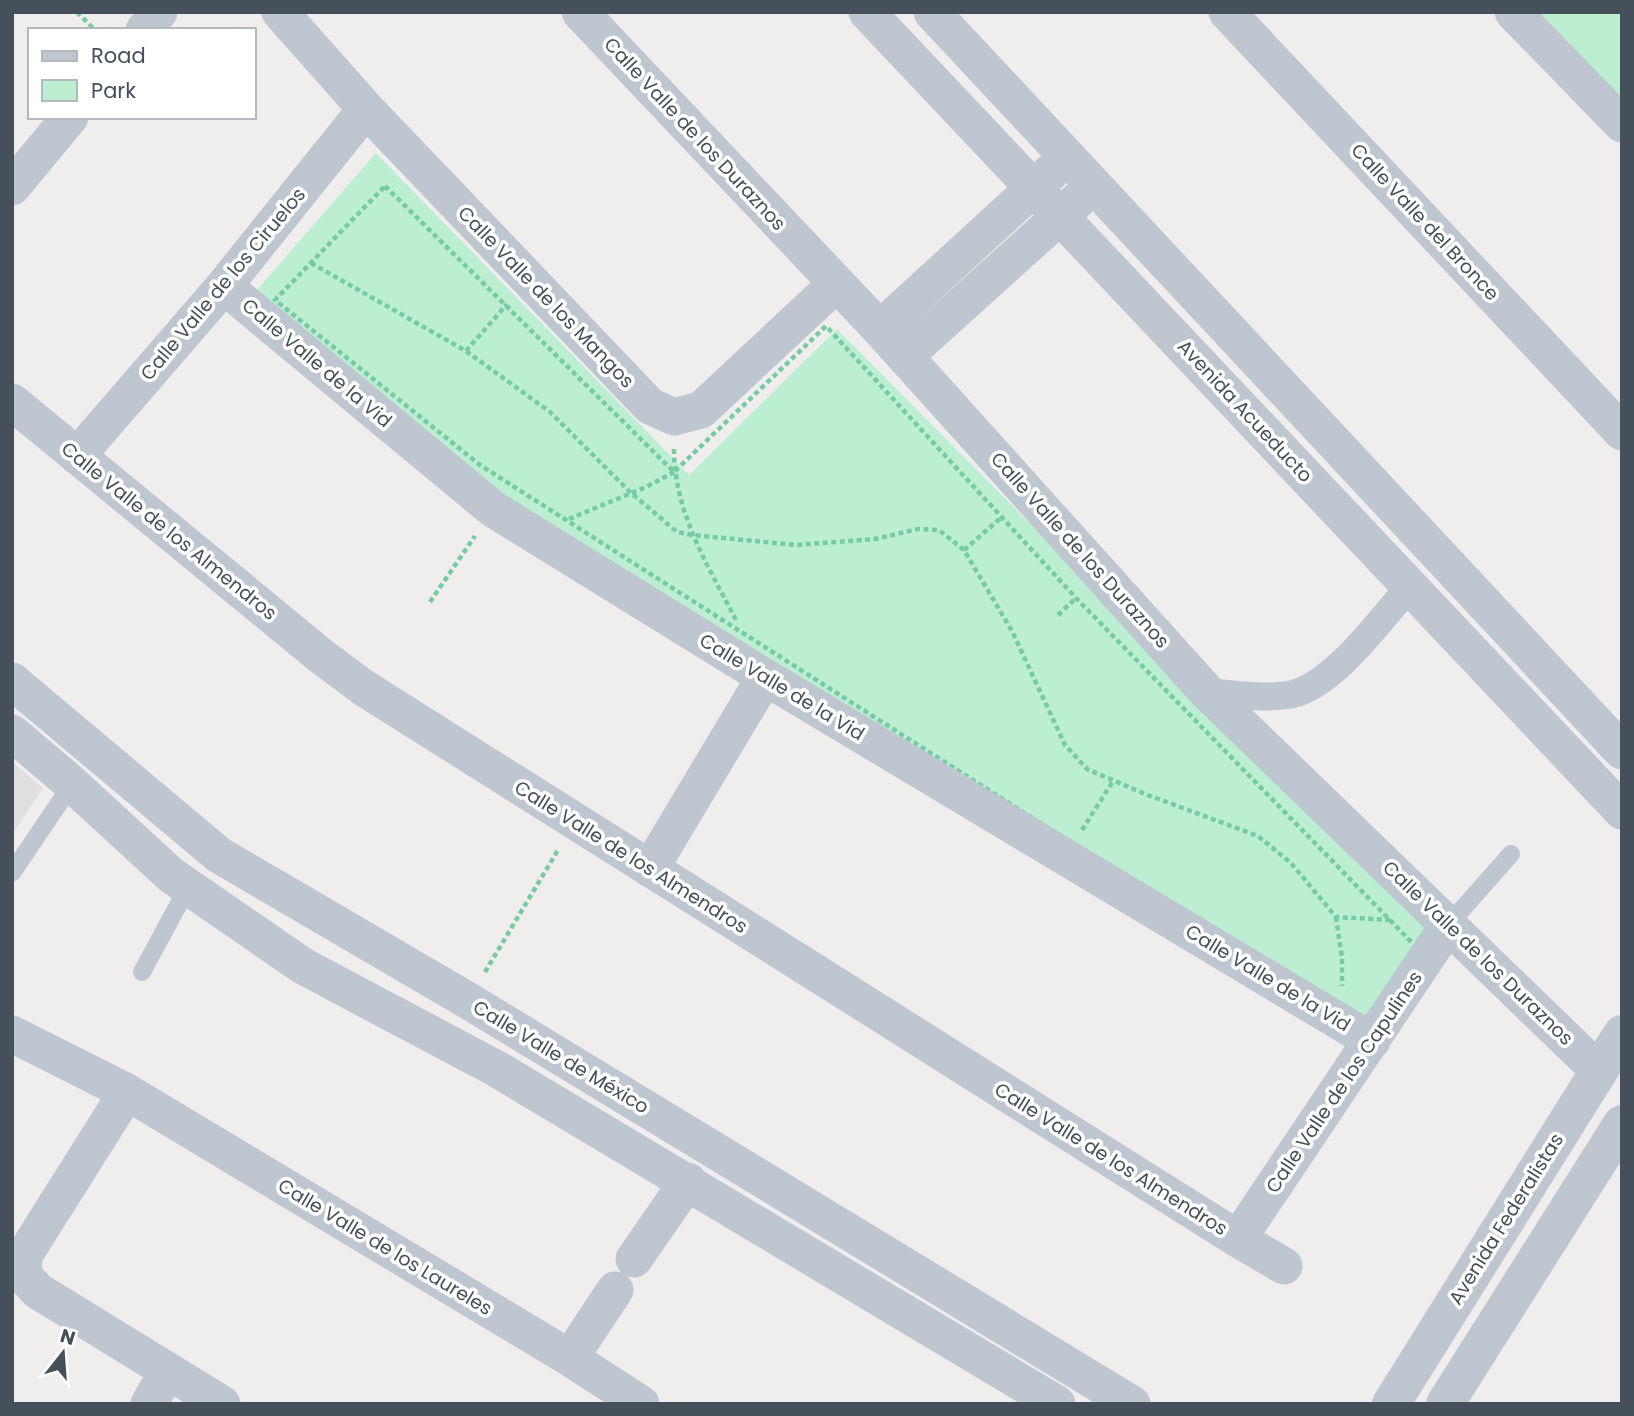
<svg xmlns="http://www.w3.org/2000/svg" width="1634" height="1416" font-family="Poppins,sans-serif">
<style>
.education{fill:#e1dedf}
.green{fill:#bceed1}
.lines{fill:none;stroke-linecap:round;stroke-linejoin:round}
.path{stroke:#75cba4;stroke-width:4.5;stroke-dasharray:5 3.5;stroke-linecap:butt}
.service{stroke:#bec7cf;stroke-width:18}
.pedestrian{stroke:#bec7cf;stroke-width:28}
.minor{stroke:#bec7cf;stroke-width:37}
.tertiary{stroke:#bec7cf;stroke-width:38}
.labels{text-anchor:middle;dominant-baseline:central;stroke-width:7;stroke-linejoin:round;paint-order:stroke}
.street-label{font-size:19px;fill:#46505a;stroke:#fff}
</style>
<rect width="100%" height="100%" fill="#f0eded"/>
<path class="education" d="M12,762l31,26 -31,47z"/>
<path class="green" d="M1533,12h89v90z
M376,153l313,322 148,-146 600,605 -77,88 -856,-522 -254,-202z"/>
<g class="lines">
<path class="path" d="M77,12l18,18
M385,186l289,286 152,-146 250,272 347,356 -52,67 -36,-17 -262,-160 -593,-379 -205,-165z
M311,263l155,88 84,61 80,80 47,40 15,3 104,10 79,-6 43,-10 21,1 25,20 48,81 53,114 22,24 58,25 113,42 33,27 45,54 54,3
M466,351l41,-47
M674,449c0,63 34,117 62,171
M569,519l77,-32 28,-15
M964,550l38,-33
M430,602l45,-66
M1058,615l18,-17
M1082,830l31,-49
M1336,917l6,41v28
M485,972l73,-122"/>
<path class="service" d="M12,873l60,-89
M1449,924l62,-70
M142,972l46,-85"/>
<path class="pedestrian" d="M1207,692c27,2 54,7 81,3 43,-6 94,-77 122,-109"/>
<path class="minor" d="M280,12l86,97 284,297 24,11 27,-7 135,-126
M580,12l300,317 327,363 391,378
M867,12l755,799
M932,12l690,739
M1227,12l395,420
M1513,12l109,112
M144,30l15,-18
M12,187l58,-70
M224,286l269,223 272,168 607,364
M880,329l171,-157
M905,356l173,-156
M12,402l309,254 43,32 874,551 46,27
M77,456l147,-170 142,-177
M12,681l207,174 248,145 665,404
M12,733l60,51 99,91 132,91 194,103 560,335
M650,869l115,-192
M12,1034l115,58 443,266 71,46
M127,1092l-102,162 -3,20 16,17 184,113
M1238,1239l211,-315
M634,1259l54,-78
M570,1358l45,-68
M149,1404l18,-33"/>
<path class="tertiary" d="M1391,1404l231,-370
M1445,1404l177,-280"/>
</g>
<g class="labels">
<g class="street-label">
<text transform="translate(695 134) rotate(47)">Calle Valle de los Duraznos</text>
<text transform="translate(1425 222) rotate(47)">Calle Valle del Bronce</text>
<text transform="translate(223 284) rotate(-50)">Calle Valle de los Ciruelos</text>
<text transform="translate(546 297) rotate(46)">Calle Valle de los Mangos</text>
<text transform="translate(317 363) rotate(40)">Calle Valle de la Vid</text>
<text transform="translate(1245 411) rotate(47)">Avenida Acueducto</text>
<text transform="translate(169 531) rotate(39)">Calle Valle de los Almendros</text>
<text transform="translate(1080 550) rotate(48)">Calle Valle de los Duraznos</text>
<text transform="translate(782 687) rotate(31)">Calle Valle de la Vid</text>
<text transform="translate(631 857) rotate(32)">Calle Valle de los Almendros</text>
<text transform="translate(1478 953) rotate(44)">Calle Valle de los Duraznos</text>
<text transform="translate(1268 978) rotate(31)">Calle Valle de la Vid</text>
<text transform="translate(561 1057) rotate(31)">Calle Valle de México</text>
<text transform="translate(1344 1082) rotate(-56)">Calle Valle de los Capulines</text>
<text transform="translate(1111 1159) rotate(32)">Calle Valle de los Almendros</text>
<text transform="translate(1506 1219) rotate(-58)">Avenida Federalistas</text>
<text transform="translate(385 1247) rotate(31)">Calle Valle de los Laureles</text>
</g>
</g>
<rect width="1634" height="1416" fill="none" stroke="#46505a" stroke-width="28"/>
<rect x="28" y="28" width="228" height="91" fill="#ffffff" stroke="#b5b9bd" stroke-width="2"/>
<rect x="42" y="51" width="35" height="10" fill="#bec7cf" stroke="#b5b9bd" stroke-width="2"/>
<text x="91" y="63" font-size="21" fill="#46505a">Road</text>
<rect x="42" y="80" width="35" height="21" fill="#bceed1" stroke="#b5b9bd" stroke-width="2"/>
<text x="91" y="98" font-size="21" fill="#46505a">Park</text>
<g transform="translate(63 1353) rotate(17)" stroke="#ffffff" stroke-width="5" paint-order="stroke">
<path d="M0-5L12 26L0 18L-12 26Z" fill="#46505a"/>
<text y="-10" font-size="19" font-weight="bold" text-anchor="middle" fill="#46505a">N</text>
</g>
</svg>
